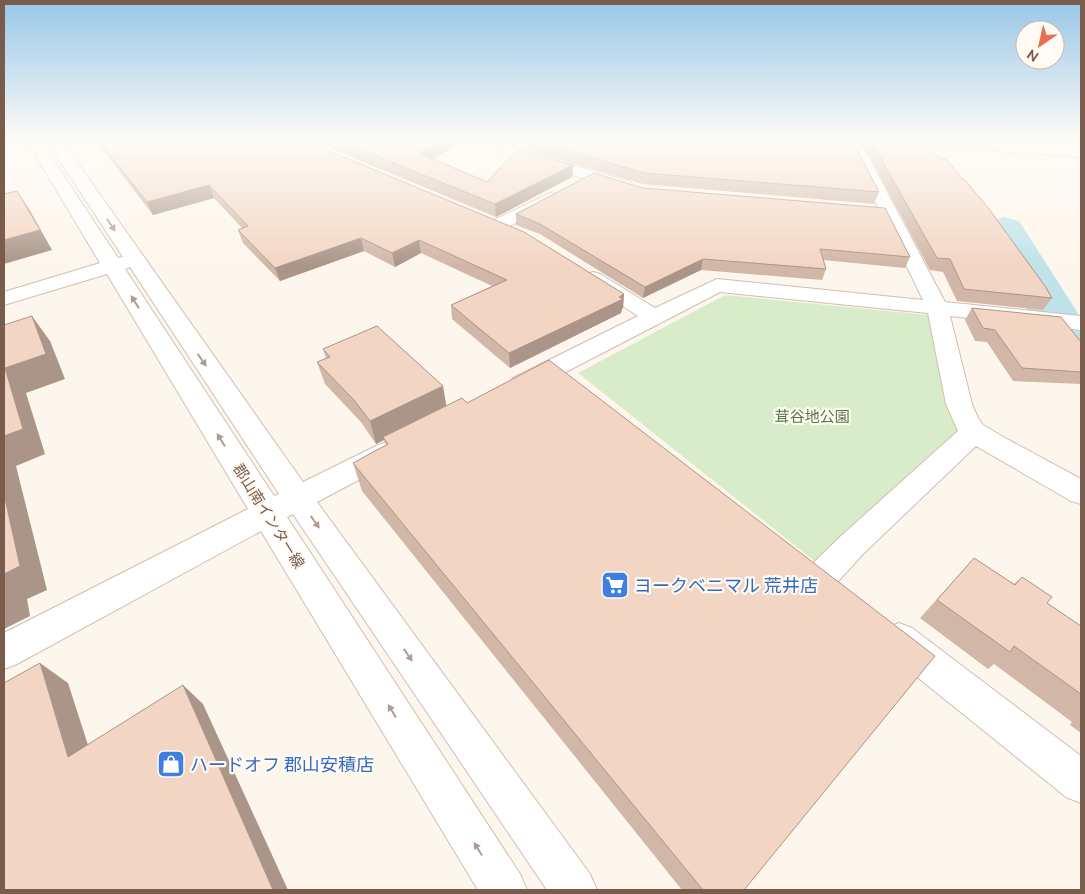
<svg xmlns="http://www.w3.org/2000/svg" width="1085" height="894" font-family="Ubuntu,'Noto Sans JP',sans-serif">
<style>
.green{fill:#d8ecc9}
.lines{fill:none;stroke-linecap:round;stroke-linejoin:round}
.river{fill:#bfe3e8;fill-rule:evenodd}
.minor-casing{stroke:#d1beb0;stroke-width:2}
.minor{fill:#fff;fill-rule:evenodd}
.wall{fill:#d1b7a8}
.shaded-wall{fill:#aa9588}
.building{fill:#f3d5c3;stroke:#aa9588}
.oneway{fill:#af9d94}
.labels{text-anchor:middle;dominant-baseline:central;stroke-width:4.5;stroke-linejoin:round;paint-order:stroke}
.park-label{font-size:15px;fill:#537a41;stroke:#fffaf3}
.street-label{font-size:15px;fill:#7a5c4d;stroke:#fffaf3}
.near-shop-label{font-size:18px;fill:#366cbe;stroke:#fffaf3;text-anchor:start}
</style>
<rect width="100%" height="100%" fill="#fdf6ec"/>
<path class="green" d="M725,295l204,20 39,115 -151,133 -239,-190z"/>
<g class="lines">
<path class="river" d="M1004,217l15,4 62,97v55l-19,-5 -27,-43 -52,-95 6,-9z"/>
<g class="minor-casing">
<path id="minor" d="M27,141h14l77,117 5,-1 -76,-116h15l241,341 75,-37 10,-3 10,3 4,7 -4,7 -81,43 273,372 7,16h-50l-254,-376 -6,3 233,357 7,16h-49l-217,-359 -244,133 -13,5v-36l244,-124 -141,-235 -103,31v-13l96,-29zM130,267l149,227 -5,2 -149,-227z
M501,141h14l-3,5 2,2 117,34 2,4 -2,4 -6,1 -122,-37 -5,-8z
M846,141h14l85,161 136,14v14l-131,-14 22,88 6,14 5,7 24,14 74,40v25l-10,-3 -95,-55 -113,108 -31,34 -12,4 -12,-4 -5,-10 5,-10 33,-32 117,-105 -12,-27 -18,-91 -208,-21 -189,98 -9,2 -9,-2 -3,-6 3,-6 125,-62 -52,-34 -3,-4 3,-4 7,-2 7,2 55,34 62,-29 206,21z
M908,141h72l101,7v9l-166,-12z
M550,193l6,1 3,4 -3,4 -52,27 -6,1 -6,-1 -3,-4 3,-4z
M899,623l13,5 169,128v47l-15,-6 -180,-145 -5,-12 5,-12z"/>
</g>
<use href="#minor" class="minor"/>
</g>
<path class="wall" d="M96,141h209l319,153 -1,14 -1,1 -1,4 -111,55 -58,-49 -1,-14 41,-19 -71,-33 -26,14 -31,-16 -84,30 -37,-38 -5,-13 4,-2 -28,-30 -61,17z
M317,141h146l-31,18 55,23 86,-17 -1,12 -76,40 -176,-73z
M528,141h325l26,51 -5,12 -231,-20 -115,-34z
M861,141h61l130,157 -9,12 -86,-9 -14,-29 -13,-2z
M643,188l267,69 -5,11 -82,-8 3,9 -4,11 -121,-10 -58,28 -103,-64 -24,-9v-11z
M972,308l109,34v42l-68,-3 -26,-39 -12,-1 -10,-21z
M323,349l123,57 298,484h-62l-320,-399 -9,-28 33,-18 -2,-5 -8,4 -15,-22 -36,-38 -8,-22 9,-4z
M974,558l40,26 8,-7 25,26 34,23v107l-11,-8 2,-3 -78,-58 -6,5 -68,-51z"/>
<path class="shaded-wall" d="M441,141h22l-42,25 -2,-13z
M573,165l-1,12 -76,40 -1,-13z
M209,185l5,13 -61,17 -6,-13z
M17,191l12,18 23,41 -48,14v-24z
M361,238l3,13 -84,30 -5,-13z
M419,240l2,13 -26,14 -3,-14z
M703,259l-2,11 -58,28 2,-11z
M624,294l-1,14 -1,1 -1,4 -111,55 -1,-15z
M32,316l18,25 15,38 -39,14 19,61 -29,12 31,124 -20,9 3,17 -26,13 1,-261z
M443,386l4,23 -64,28 1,3 -8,4 -6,-23z
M40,663l28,20 29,90 -29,-16z
M183,685l20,19 85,186h-15z"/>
<path class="building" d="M99,141h206l219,91 100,62 -5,3 4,2 -114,54 -58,-48 56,-25 -88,-40 -27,13 -31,-15 -86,30 -37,-38 10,-4 -39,-41 -62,17z
M339,141h102l-22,12 68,29 31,-33 55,16 -78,39z
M534,141h319l26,51 -234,-19z
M871,141h51l16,16 9,3 16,20h2l24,29 56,77 7,12 -88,-9 -14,-30 -13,-1z
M594,173l49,15 242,20 25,49 -90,-8 6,20 -123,-10 -58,28 -105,-63 -24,-10z
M17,191l23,39 -36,10v-46z
M972,308l89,9 20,25v30l-59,-4 -27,-38 -12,-2z
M32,316l14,38 -41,14 18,61 -19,7v-111z
M377,326l66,60 -73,35 -16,-21 -37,-38 13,-5 -7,-8z
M549,360l386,296 -191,234h-41l-350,-427 35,-19 -5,-7 79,-39 5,5z
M4,494l16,72 -16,8z
M974,558l41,27 7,-8 30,20 -5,6 34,23v68l-67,-48 -4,6 -73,-52z
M40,663l28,94 115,-72 90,205h-269v-207z"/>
<defs><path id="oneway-solid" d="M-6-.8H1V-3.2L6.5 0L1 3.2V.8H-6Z" transform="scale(1.25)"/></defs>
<g class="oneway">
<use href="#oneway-solid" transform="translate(111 225) rotate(56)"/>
<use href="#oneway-solid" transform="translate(135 302) rotate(-122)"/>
<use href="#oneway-solid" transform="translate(202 360) rotate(55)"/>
<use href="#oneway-solid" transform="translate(221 440) rotate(-122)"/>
<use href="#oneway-solid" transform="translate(315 522) rotate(55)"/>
<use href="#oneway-solid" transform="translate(408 655) rotate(55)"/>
<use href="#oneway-solid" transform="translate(392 711) rotate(-122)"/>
<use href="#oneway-solid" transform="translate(478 849) rotate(-122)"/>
</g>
<linearGradient id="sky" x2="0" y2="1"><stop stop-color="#97c7e8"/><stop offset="0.53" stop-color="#fefbf6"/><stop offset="1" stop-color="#fefbf6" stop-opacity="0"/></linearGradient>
<rect width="1085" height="266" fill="url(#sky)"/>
<defs>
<g id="supermarket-square" transform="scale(1.4375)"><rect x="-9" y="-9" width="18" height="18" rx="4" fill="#3f7fe0" stroke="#fffaf3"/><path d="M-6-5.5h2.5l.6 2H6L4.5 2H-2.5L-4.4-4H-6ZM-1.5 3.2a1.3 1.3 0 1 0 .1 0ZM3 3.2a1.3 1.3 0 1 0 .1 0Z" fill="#fff"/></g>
<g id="shop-square" transform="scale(1.4375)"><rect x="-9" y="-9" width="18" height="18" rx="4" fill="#3f7fe0" stroke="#fffaf3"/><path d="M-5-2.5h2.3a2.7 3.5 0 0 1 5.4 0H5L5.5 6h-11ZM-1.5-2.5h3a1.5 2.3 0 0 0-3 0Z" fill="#fff"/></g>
</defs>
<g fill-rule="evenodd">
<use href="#supermarket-square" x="615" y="585"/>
<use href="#shop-square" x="171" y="764"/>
</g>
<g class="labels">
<g class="park-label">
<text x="812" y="416">茸谷地公園</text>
</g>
<g class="street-label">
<text transform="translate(269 516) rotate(58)">郡山南インター線</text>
</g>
<g class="near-shop-label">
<text x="634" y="585">ヨークベニマル 荒井店</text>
<text x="190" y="764">ハードオフ 郡山安積店</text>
</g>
</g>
<rect width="1085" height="894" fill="none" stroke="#7a5c4d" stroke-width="10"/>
<g transform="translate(1040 45) rotate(214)"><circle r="24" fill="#fffaf3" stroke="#cabbb1"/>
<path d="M0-4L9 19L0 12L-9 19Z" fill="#e76f51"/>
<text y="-8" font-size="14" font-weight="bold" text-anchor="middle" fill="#7a5c4d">N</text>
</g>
</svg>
